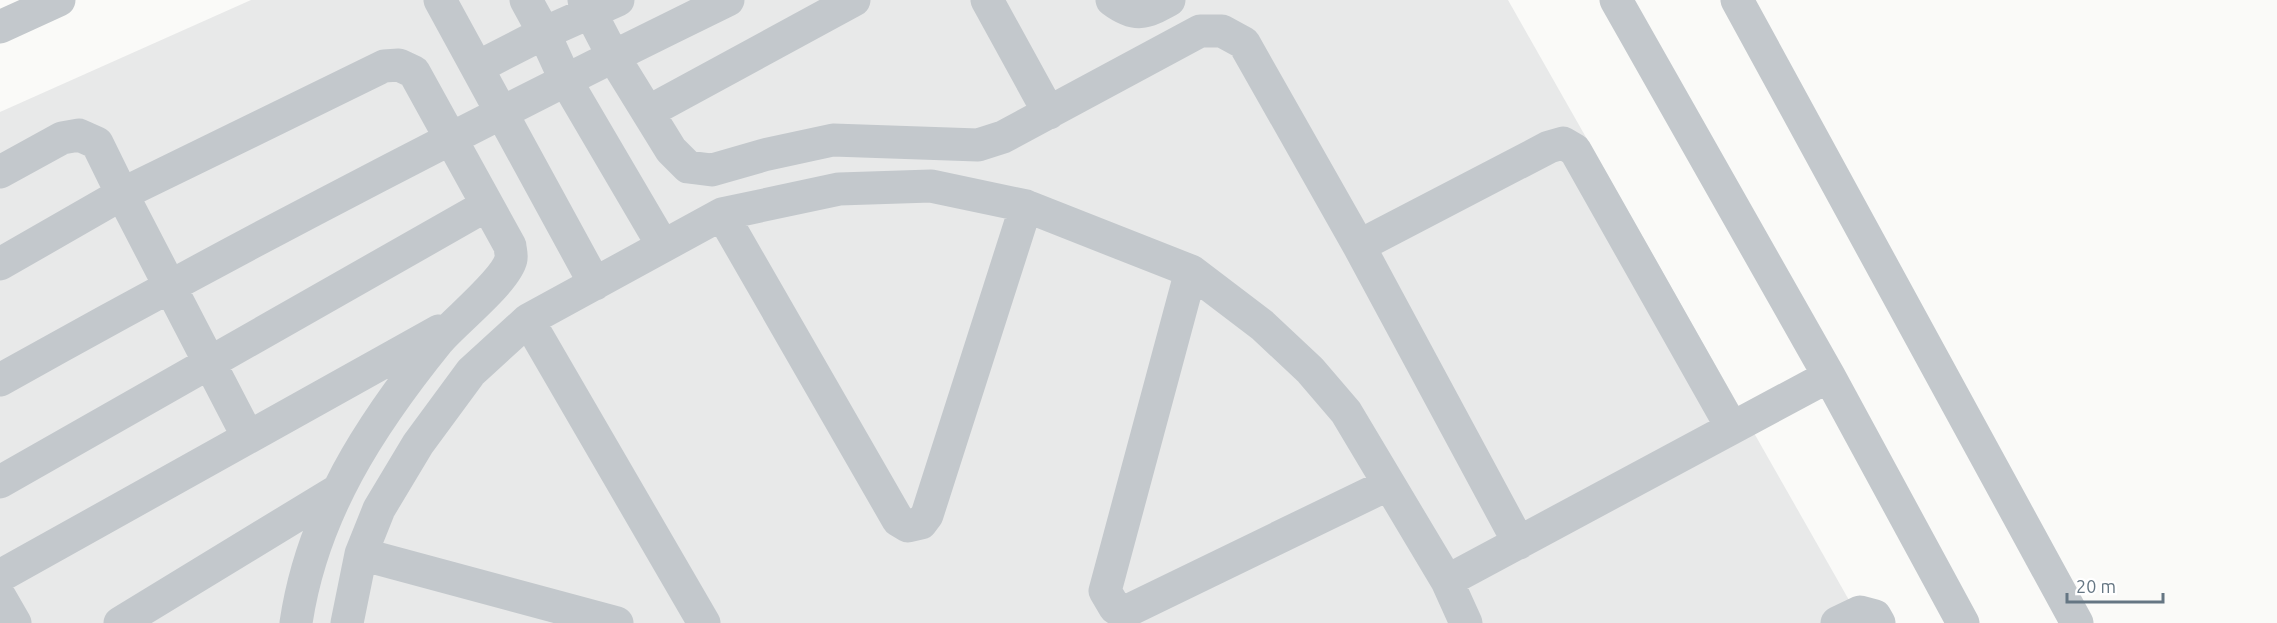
<svg xmlns="http://www.w3.org/2000/svg" width="2277" height="623" font-family="Ubuntu,sans-serif">
<style>
.built{fill:#e8e9e9}
.lines{fill:none;stroke-linecap:round;stroke-linejoin:round}
.minor{stroke:#c3c8cc;stroke-width:33}
</style>
<rect width="100%" height="100%" fill="#fafaf8"/>
<path class="built" d="M251,0h1257l354,623h-1862v-511z"/>
<g class="lines">
<path class="minor" d="M440,0l155,284
M526,0l18,33 74,-33
M584,0l29,56 58,94 17,17 24,3 52,-15 69,-15 145,5 25,-8 197,-106h22l22,12 115,203 160,297
M987,0l62,113
M1112,0c24,18 33,13 57,0
M1616,0l213,376 134,247
M1737,0l340,623
M0,27l59,-27
M478,67l66,-34 21,46 98,167
M648,112l206,-112
M0,172l62,-34 17,-3 18,8 25,51 262,-128 15,-1 15,7 96,174c0,3 2,10 1,13 -5,22 -56,62 -73,82 -68,84 -126,173 -142,282
M1026,206l-99,309 -6,8 -13,3 -10,-6 -176,-306 117,-25 92,-3 95,20 165,65 71,54 48,45 36,42 101,169
M1359,246l190,-99 14,-4 12,7 157,278
M0,264l122,-70 126,243
M1191,271l-86,320 10,17 12,3 262,-127
M0,380c239,-134 482,-260 728,-380
M0,482l487,-277
M361,554l256,69
M0,576l439,-245
M0,597l15,26
M120,623l215,-131
M347,623l14,-69 18,-45 39,-65 53,-72 57,-52
M704,623l-176,-303 194,-106
M1466,623l-19,-42 382,-205
M1837,623l23,-11 15,4 4,7"/>
</g>
<path d="M2067 593v9h96v-9" fill="none" stroke="#657683" stroke-width="3"/>
<text x="2076" y="593" font-size="18" fill="#657683" stroke="#ffffff" stroke-width="4.5" paint-order="stroke">20 m</text>
</svg>
